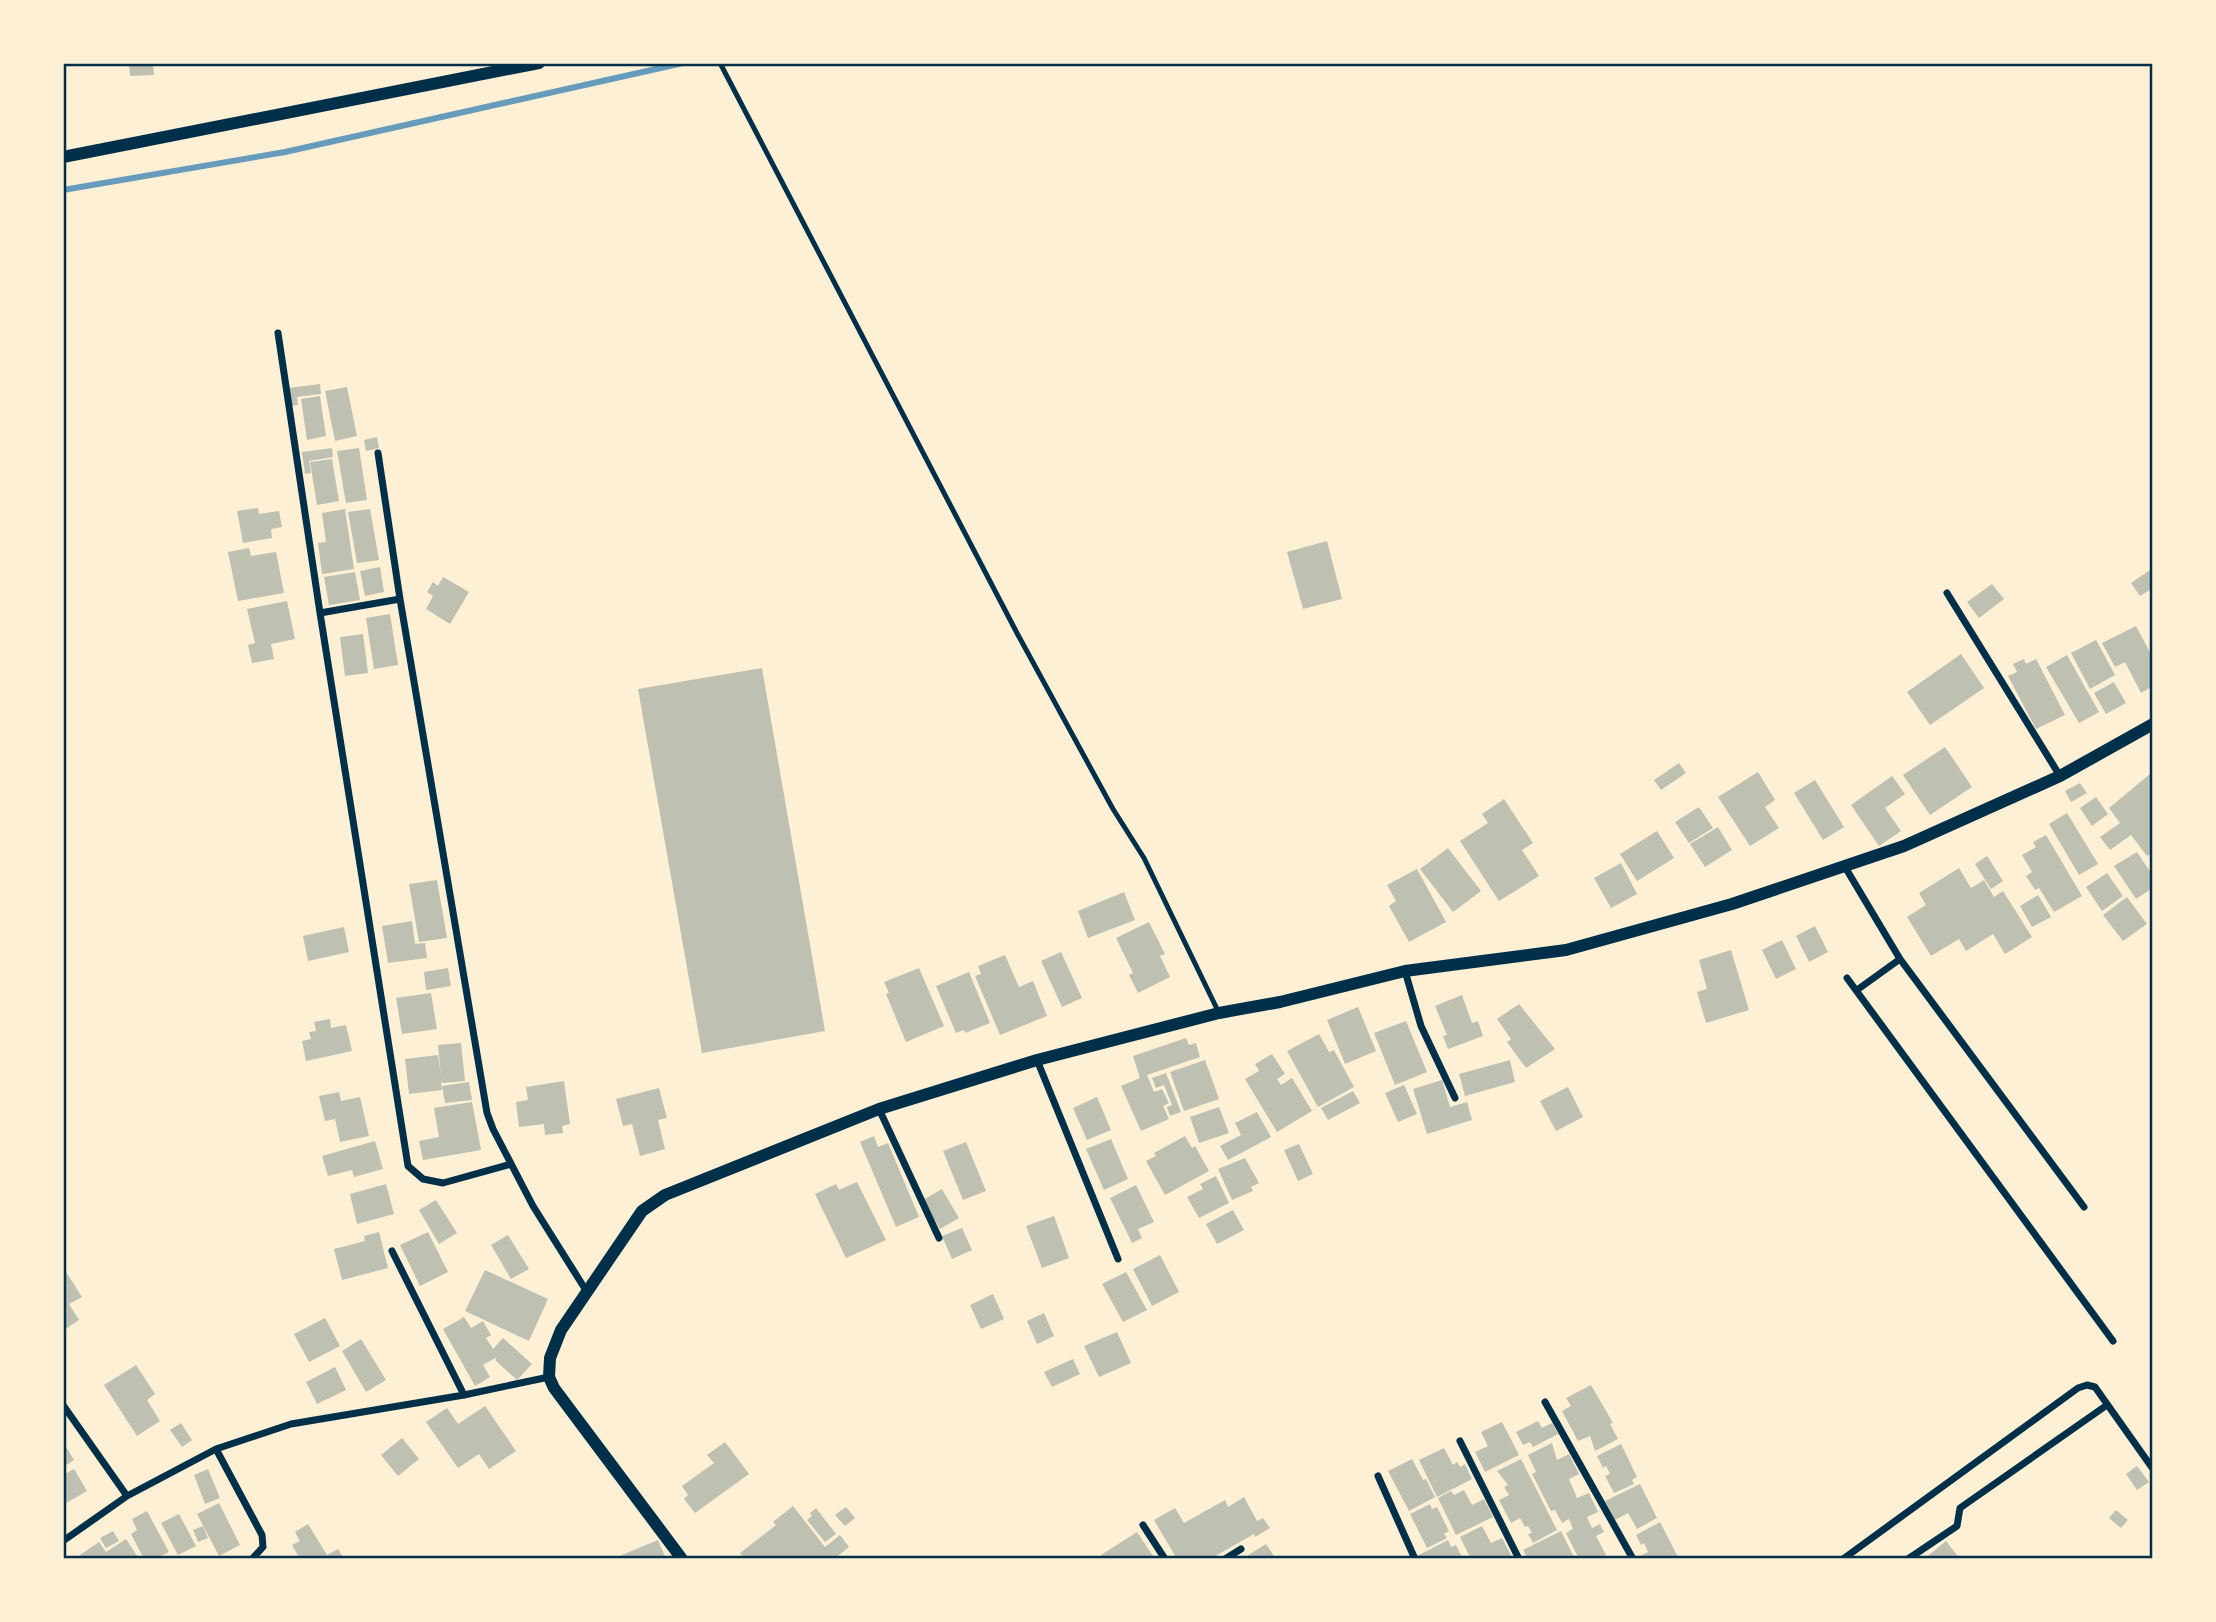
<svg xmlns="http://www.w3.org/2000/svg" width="2216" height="1622" font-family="Helvetica,sans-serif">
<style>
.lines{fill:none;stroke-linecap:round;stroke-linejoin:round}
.stream{stroke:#669bbc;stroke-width:6}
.building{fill:#bec0b2}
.service{stroke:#003049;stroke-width:5}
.minor{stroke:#003049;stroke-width:7}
.tertiary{stroke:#003049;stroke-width:12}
.neatline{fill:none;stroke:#003049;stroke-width:2.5}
</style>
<rect width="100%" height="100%" fill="#fdf0d5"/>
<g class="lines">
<path class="stream" d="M63,190l222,-38 398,-89"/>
</g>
<path class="building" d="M129,63h24l1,12 -24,1z
M320,384l1,10 -24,3 1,8 -6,1 -3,-18z
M347,387l10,49 -22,5 -10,-50z
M320,396l6,40 -19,4 -6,-41z
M377,437l2,11 -13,3 -2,-11z
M332,448l1,9 -24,4 2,12 -6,1 -3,-22z
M359,448l8,52 -21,3 -9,-52z
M332,459l7,42 -22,4 -7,-43z
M258,508l1,6 20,-3 3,16 -11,2 1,9 -29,5 -6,-32z
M345,509l9,60 -32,5 -4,-31 8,-1 -4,-29z
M370,509l9,51 -22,3 -9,-51z
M1327,541l15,58 -39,10 -16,-57z
M249,548l2,8 25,-4 8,41 -46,8 -10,-49z
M380,567l4,25 -19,4 -5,-25z
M2153,568v20l-13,8 -9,-13z
M355,572l5,28 -31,5 -5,-28z
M443,577l26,15 -19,32 -24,-15 7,-13 -6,-4 6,-10 5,4z
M1992,584l12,15 -25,19 -12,-16z
M287,601l8,38 -24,5 3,15 -22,4 -4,-18 7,-2 -8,-34z
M390,614l8,51 -24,4 -8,-51z
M2136,626l17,32v28l-12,7 -16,-31 -10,5 -13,-24z
M363,634l5,39 -23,3 -5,-39z
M2096,640l19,35 -25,14 -19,-36z
M1961,654l23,34 -54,37 -23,-33z
M2067,655l32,57 -20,11 -33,-56z
M2024,659l2,5 10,-5 29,56 -29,14 -28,-53 9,-4 -4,-8z
M762,668l63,363 -123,22 -64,-364z
M2114,682l12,21 -20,11 -12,-21z
M1945,747l27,40 -42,28 -27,-40z
M1679,763l7,10 -25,17 -7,-10z
M1758,772l17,28 -10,7 14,21 -29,18 -32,-49z
M2150,774l3,4v74l-6,4 -16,-21 -21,15 -10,-13 20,-14 -11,-15z
M1892,776l13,18 -20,14 16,23 -22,15 -28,-41z
M1815,780l29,47 -21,13 -29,-47z
M2080,783l7,10 -16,9 -6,-11z
M2096,797l12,17 -16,12 -12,-18z
M1504,799l29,44 -11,7 17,26 -40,25 -39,-60 28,-18 -6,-9z
M1699,807l14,21 -24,15 -14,-21z
M2067,813l31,51 -19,11 -30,-51z
M1718,827l14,23 -27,17 -15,-23z
M1657,831l17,27 -37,23 -17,-27z
M2046,835l36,61 -28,16 -15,-24 -4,2 -9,-14 6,-4 -10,-17 14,-8 -3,-5z
M1448,848l33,43 -28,21 -33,-43z
M2137,852l16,24v12l-17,11 -22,-33z
M1987,856l16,25 -12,8 -16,-25z
M1621,863l16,31 -26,14 -17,-30z
M1959,868l12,20 13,-8 10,17 9,-6 29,46 -27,17 -12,-20 -27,17 -7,-12 -28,17 -24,-39 19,-12 -7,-12z
M1417,869l29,53 -37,20 -20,-36 7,-5 -9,-16z
M2107,873l16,23 -21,15 -16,-24z
M437,880l10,58 -28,4 -10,-58z
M1124,892l11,28 -47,18 -10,-27z
M2038,895l13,22 -19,10 -12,-21z
M2127,897l20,27 -24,17 -20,-26z
M412,921l3,23 10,-1 2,15 -39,5 -6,-37z
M1149,922l16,32 -5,2 10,21 -32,16 -9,-18 4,-2 -17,-35z
M1815,926l13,26 -19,10 -13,-26z
M344,927l5,25 -41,9 -5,-25z
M1782,940l14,29 -20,10 -14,-29z
M1731,950l18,60 -43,13 -9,-31 10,-3 -8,-29z
M1061,952l21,46 -20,9 -21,-46z
M1005,955l14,32 14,-6 14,35 -47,19 -25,-59 6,-2 -3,-8z
M448,968l3,18 -25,4 -2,-18z
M919,968l25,58 -38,16 -20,-48 3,-1 -5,-11z
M969,972l21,51 -25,10 -1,-3 -8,3 -20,-47z
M431,993l6,36 -35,5 -6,-36z
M1462,995l10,28 6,-2 5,15 -35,13 -5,-13 4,-1 -12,-29z
M1519,1004l36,45 -29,19 -19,-26 4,-3 -14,-20z
M1358,1007l18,44 -31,13 -18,-44z
M330,1019l1,9 15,-3 6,26 -46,10 -4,-20 9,-2 -2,-7 7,-1 -2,-9z
M1406,1021l21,51 -32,13 -21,-52z
M1319,1034l10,18 5,-2 20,37 -36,20 -31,-56z
M1186,1038l3,7 7,-2 4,14 -53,18 7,17 8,-3 7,14 -6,3 6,13 -28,12 -20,-45 19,-8 -7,-22z
M461,1043l4,38 -23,2 -1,-2 1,9 -33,4 -4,-35 33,-4 3,21 -3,-31z
M1272,1054l13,20 -8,5 4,6 11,-7 20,33 -35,21 -32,-53 14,-8 -4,-7z
M1205,1060l14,39 -35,12 -14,-39z
M1510,1060l5,22 -50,14 -6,-22z
M1166,1073l15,39 -11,4 -3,-9 5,-2 -8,-20 -8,3 -4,-10z
M1442,1080l8,27 17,-5 5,18 -45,14 -14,-45z
M564,1081l6,43 -8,2 1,7 -18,2 -1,-11 -25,3 -3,-25 12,-2 -2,-13z
M469,1082l3,18 -27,3 -3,-17z
M1404,1085l13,29 -19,8 -13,-29z
M1568,1087l15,30 -27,14 -16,-30z
M659,1088l8,30 -9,2 7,29 -25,7 -8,-32 -9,2 -7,-27z
M1353,1091l7,12 -32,17 -7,-12z
M339,1092l2,9 19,-4 9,39 -29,6 -5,-23 -10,2 -6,-25z
M1097,1097l14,33 -24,10 -14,-32z
M472,1102l9,48 -58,10 -4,-19 20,-4 -5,-29z
M1219,1107l10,26 -30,10 -9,-26z
M1257,1112l14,25 -43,23 -8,-14 21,-11 -6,-12z
M874,1136l4,11 10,-4 31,74 -23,10 -36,-85z
M1185,1136l7,12 3,-2 14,25 -44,24 -19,-34 10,-5 -2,-3z
M1111,1139l17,40 -24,11 -18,-41z
M375,1141l8,28 -29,8 -2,-7 -24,6 -6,-20z
M966,1142l20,49 -23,9 -20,-49z
M1299,1144l14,30 -15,7 -14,-31z
M1245,1158l14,25 -8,4 2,4 -21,9 -14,-31z
M1216,1176l13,27 -30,15 -12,-21 16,-8 -3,-5z
M857,1182l29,58 -40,18 -31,-64 21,-10 3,6z
M386,1184l8,30 -37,10 -7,-30z
M1136,1185l18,37 -16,7 4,9 -10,5 -22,-45z
M942,1189l17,29 -19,11 -17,-29z
M436,1200l21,33 -18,11 -20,-34z
M1233,1210l11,20 -27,14 -11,-20z
M1054,1216l15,42 -27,10 -16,-42z
M962,1228l10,22 -20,9 -10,-23z
M379,1232l9,36 -46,12 -8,-31 31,-8 -1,-5z
M428,1232l20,40 -28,14 -20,-41z
M508,1235l21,34 -18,10 -20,-34z
M1160,1255l19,37 -27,14 -19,-37z
M63,1267l19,30 -13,7 10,16 -15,10z
M485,1270l63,29 -19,42 -64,-30z
M1126,1272l21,38 -24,12 -21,-38z
M993,1294l11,25 -23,10 -11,-24z
M1044,1313l10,23 -17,8 -10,-23z
M464,1317l7,11 12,-7 8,14 -5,3 7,11 10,-11 29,26 -15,16 -22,-20 2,-3 -14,8 7,12 -15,9 -32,-57z
M325,1318l15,28 -31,16 -15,-28z
M1117,1332l14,31 -32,14 -15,-31z
M361,1339l25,41 -20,12 -24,-41z
M1073,1359l7,15 -28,13 -8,-15z
M136,1365l19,29 -8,6 13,21 -23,15 -33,-51z
M335,1367l11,23 -29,14 -11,-22z
M1591,1385l22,38 -3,1 8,15 -23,12 -5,-15 -12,5 -16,-30 9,-5 -5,-8z
M485,1406l31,45 -27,18 -10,-15 -21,14 -32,-46 21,-14 11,16z
M1538,1421l4,7 10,-5 6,11 -25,13 -3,-5 -7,3 -7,-13z
M1502,1422l17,33 -34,17 -10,-20 13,-6 -7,-14z
M181,1423l11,17 -10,7 -12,-17z
M402,1438l17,21 -21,17 -17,-21z
M63,1442l11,18 -11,7z
M725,1442l24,32 -54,39 -11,-14 4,-4 -6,-9 32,-23 -7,-8z
M1552,1443l5,17 12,-6 10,20 -10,5 8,19 12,-5 9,19 -11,5 5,11 8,-4 4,8 -8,4 10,19 -9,4h-18l-13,-26 7,-4 -4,-10 -7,4 -7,-13 -4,1 -19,-37 4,-2 -8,-17z
M1621,1444l16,33 -5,3 2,4 -20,9 -9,-17 5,-2 -4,-8 -3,2 -6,-12z
M1444,1448l9,17 4,-3 3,5 5,-3 7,15 -35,18 -18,-37z
M1412,1459l11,21 3,-1 9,18 -26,14 -21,-40z
M1521,1459l36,71 -24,13 -5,-9 4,-1 -4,-7 -3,1 -5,-9 -9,5 -12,-23 10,-5 -5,-8 4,-2 -11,-14z
M2137,1466l12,16 -12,8 -11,-16z
M74,1469l13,22 -24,14v-30z
M208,1469l12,29 -15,6 -11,-29z
M1640,1484l17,34 -20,11 -9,-16 -13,7 -10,-19z
M1464,1490l8,15 12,-6 9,18 -37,18 -18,-37 13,-7 3,4z
M1244,1497l13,24 6,-3 7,10 -15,9 -1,-3 -44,25h-33l-23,-39 21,-12 9,15 41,-23 3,7z
M219,1503l21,42 -21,11 -22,-42z
M1430,1504l2,5 5,-2 12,24 -5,3 3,4 -20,10 -17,-34z
M793,1506l32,41 15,-12 9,12 -15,12h-89l-5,-6 36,-28 -3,-3z
M846,1507l9,11 -10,8 -10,-11z
M816,1508l20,26 -11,8 -18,-22 5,-4 -2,-3z
M2116,1510l12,10 -7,8 -12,-10z
M147,1511l22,41 -14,7h-11l-13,-25 6,-4 -5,-11z
M179,1514l17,32 -18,9 -17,-32z
M1660,1522l18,35 -4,2h-40l14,-7 -4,-9 -3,2 -5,-10z
M308,1524l19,31 11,-6 6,10h-44l-8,-14 8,-4 -5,-9z
M203,1526l5,12 -10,4 -5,-12z
M1482,1526l9,17 11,-5 9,17 -8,4h-32l-11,-22z
M113,1531l6,10 -13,7 -6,-10z
M1561,1531l14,28h-47l-5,-9z
M1137,1532l18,27h-51l-3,-4z
M126,1539l13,20h-65l25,-17 7,10z
M658,1540l8,19h-49v-2z
M1448,1540l3,7 5,-2 7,14h-44l-2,-3z
M1946,1541l14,18h-36z
M1266,1544l10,15h-34z"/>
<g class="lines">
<path class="service" d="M720,63l298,572 95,174 31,49 74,153"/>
<path class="minor" d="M278,333l42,280 88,553 15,13 20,4 68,-19
M378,453l22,146 87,514 6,16 40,77 54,86
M1947,593l113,183
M320,613l80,-14
M1845,867l55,92 -43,31
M1900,959l184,248
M1405,971l16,55 34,72
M1847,978l266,363
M1037,1060l81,199
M879,1109l60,129
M392,1251l72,144
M1545,1402l88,157
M63,1405l64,91
M1460,1441l59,118
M216,1449l46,86 1,12 -11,12
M1378,1476l37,83
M1143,1525l22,34
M63,1541l64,-45 89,-47 75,-25 173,-29 85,-18
M1225,1559l16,-10
M1843,1559l235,-171 9,-3 8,2 58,82
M1908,1559l49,-33 3,-18 147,-103"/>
<path class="tertiary" d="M63,157l476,-94
M682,1559l-128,-171 -5,-11 1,-19 11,-28 81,-119 23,-16 214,-86 158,-49 182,-47 61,-11 125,-31 161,-21 166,-46 172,-58 156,-70 93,-52"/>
</g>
<rect width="2216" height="1622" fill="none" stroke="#fdf0d5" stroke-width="130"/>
<rect x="65" y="65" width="2086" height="1492" class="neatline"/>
</svg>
